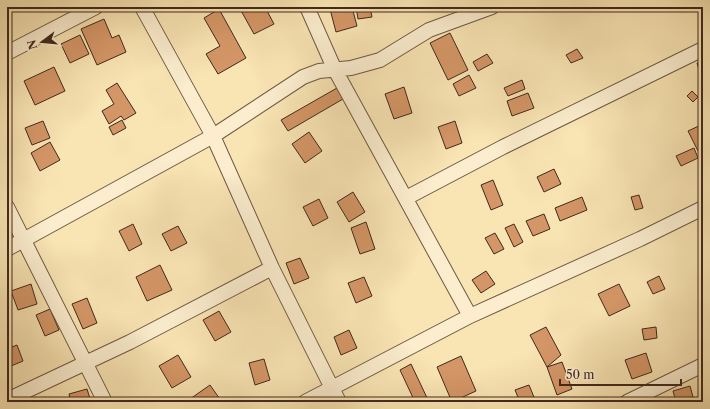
<svg xmlns="http://www.w3.org/2000/svg" width="710" height="409" font-family="'Libre Caslon Text',serif">
<style>
.building{fill:#d49666;stroke:#40291e}
.lines{fill:none;stroke-linecap:round;stroke-linejoin:round}
.street-casing{stroke:#6e5843;stroke-width:16}
.street{stroke:#fbedce;stroke-width:14}
</style>
<rect width="100%" height="100%" fill="#f9e4b3"/>
<filter id="stains"><feTurbulence type="fractalNoise" baseFrequency=".005" numOctaves="4"/><feColorMatrix values="0 0 0 0 .2 0 0 0 0 .09 0 0 0 0 .02 0 0 0 .5 -.17"/></filter>
<radialGradient id="worn" r=".72"><stop offset=".6" stop-color="#630" stop-opacity="0"/><stop offset="1" stop-color="#630" stop-opacity=".3"/></radialGradient>
<path class="building" d="M239,7h26l9,17 -20,10z
M339,7h13l5,19 -21,6 -6,-23z
M356,7h14l2,10 -14,2z
M219,9l27,49 -28,16 -12,-20 14,-8 -16,-28z
M104,19l8,19 7,-3 7,17 -29,13 -16,-36z
M450,33l18,37 -20,10 -18,-37z
M80,35l9,19 -19,9 -9,-19z
M577,49l6,9 -12,5 -5,-8z
M487,54l6,9 -15,8 -5,-9z
M703,61v11l-3,1 -3,-10z
M54,67l11,24 -30,14 -11,-24z
M469,75l7,13 -17,8 -6,-12z
M522,80l3,9 -17,7 -4,-8z
M117,83l19,30 -12,7 -3,-4 -12,8 -7,-13 12,-7 -8,-14z
M404,87l8,26 -18,6 -9,-25z
M337,88l6,11 -55,32 -7,-11z
M692,91l6,6 -5,5 -6,-6z
M528,93l6,15 -22,8 -5,-15z
M122,120l4,8 -13,7 -4,-8z
M43,121l7,17 -18,7 -7,-17z
M455,121l7,22 -16,6 -8,-22z
M703,124v25l-5,2 -10,-20z
M309,132l13,19 -17,12 -13,-19z
M50,142l10,18 -20,11 -9,-18z
M694,148l4,10 -17,8 -5,-10z
M554,169l7,15 -17,8 -7,-15z
M493,180l10,25 -12,5 -10,-25z
M353,192l12,20 -16,10 -12,-20z
M639,195l4,13 -8,2 -4,-13z
M582,197l5,13 -27,11 -5,-13z
M319,199l9,19 -15,8 -10,-19z
M544,214l6,15 -17,7 -7,-15z
M366,222l9,27 -15,5 -9,-26z
M133,224l9,20 -13,7 -10,-20z
M514,224l9,18 -9,5 -9,-19z
M178,226l9,17 -16,8 -9,-17z
M495,233l9,16 -10,5 -9,-16z
M300,258l9,20 -15,6 -8,-21z
M160,265l12,25 -25,11 -11,-24z
M486,271l9,13 -14,9 -9,-13z
M659,276l6,13 -12,5 -6,-12z
M364,277l8,19 -16,7 -8,-20z
M31,284l6,20 -19,6 -7,-19z
M619,284l11,22 -21,10 -11,-22z
M87,298l10,25 -14,6 -11,-25z
M50,309l9,21 -14,6 -9,-21z
M219,311l12,21 -16,9 -12,-21z
M546,327l15,28 -14,12 -17,-32z
M656,327l1,11 -13,2 -2,-11z
M349,330l8,18 -16,7 -7,-18z
M17,345l6,16 -12,5 -4,-11v-6z
M646,353l6,19 -20,7 -7,-19z
M178,355l13,22 -19,11 -13,-22z
M461,356l15,35 -24,11 -15,-35z
M264,359l6,21 -15,5 -6,-22z
M562,362l10,27 -15,6 -10,-28z
M411,364l18,38h-14l-15,-32z
M210,385l12,17h-30l-2,-3z
M529,385l7,17h-16l-5,-12z
M690,386l3,11 -17,5 -3,-11z
M87,389l4,13h-20l-2,-8z"/>
<g class="lines">
<g class="street-casing">
<path id="street" d="M142,7l71,129 59,132 67,134
M307,7l27,61 136,248
M7,53l89,-46
M406,198l97,-51 200,-98
M7,207l98,195
M7,249l206,-113 90,-59 16,-6 32,-3 29,-8 49,-30 63,-23
M7,400l123,-58 142,-74
M305,402l165,-86 170,-77 63,-31
M627,402l76,-37"/>
</g>
<use href="#street" class="street"/>
</g>
<rect width="710" height="409" fill="none" stroke="#f9e4b3" stroke-width="24"/>
<rect x="8" y="8" width="694" height="393" fill="none" stroke="#40291e" stroke-width="2"/>
<rect x="12" y="12" width="686" height="385" fill="none" stroke="#40291e"/>
<g transform="translate(42 42) rotate(254)" stroke="#fbedce" stroke-width="3" paint-order="stroke">
<path d="M0-3L7 15L0 10L-7 15Z" fill="#40291e"/>
<text y="-6" font-size="11" font-weight="bold" text-anchor="middle" fill="#40291e">N</text>
</g>
<path d="M560 379v6h121v-6" fill="none" stroke="#40291e" stroke-width="2"/>
<text x="566" y="379" font-size="12" fill="#40291e" stroke="#fbedce" stroke-width="3" paint-order="stroke">50 m</text>
<rect width="100%" height="100%" filter="url(#stains)"/>
<rect width="100%" height="100%" fill="url(#worn)"/>
</svg>
